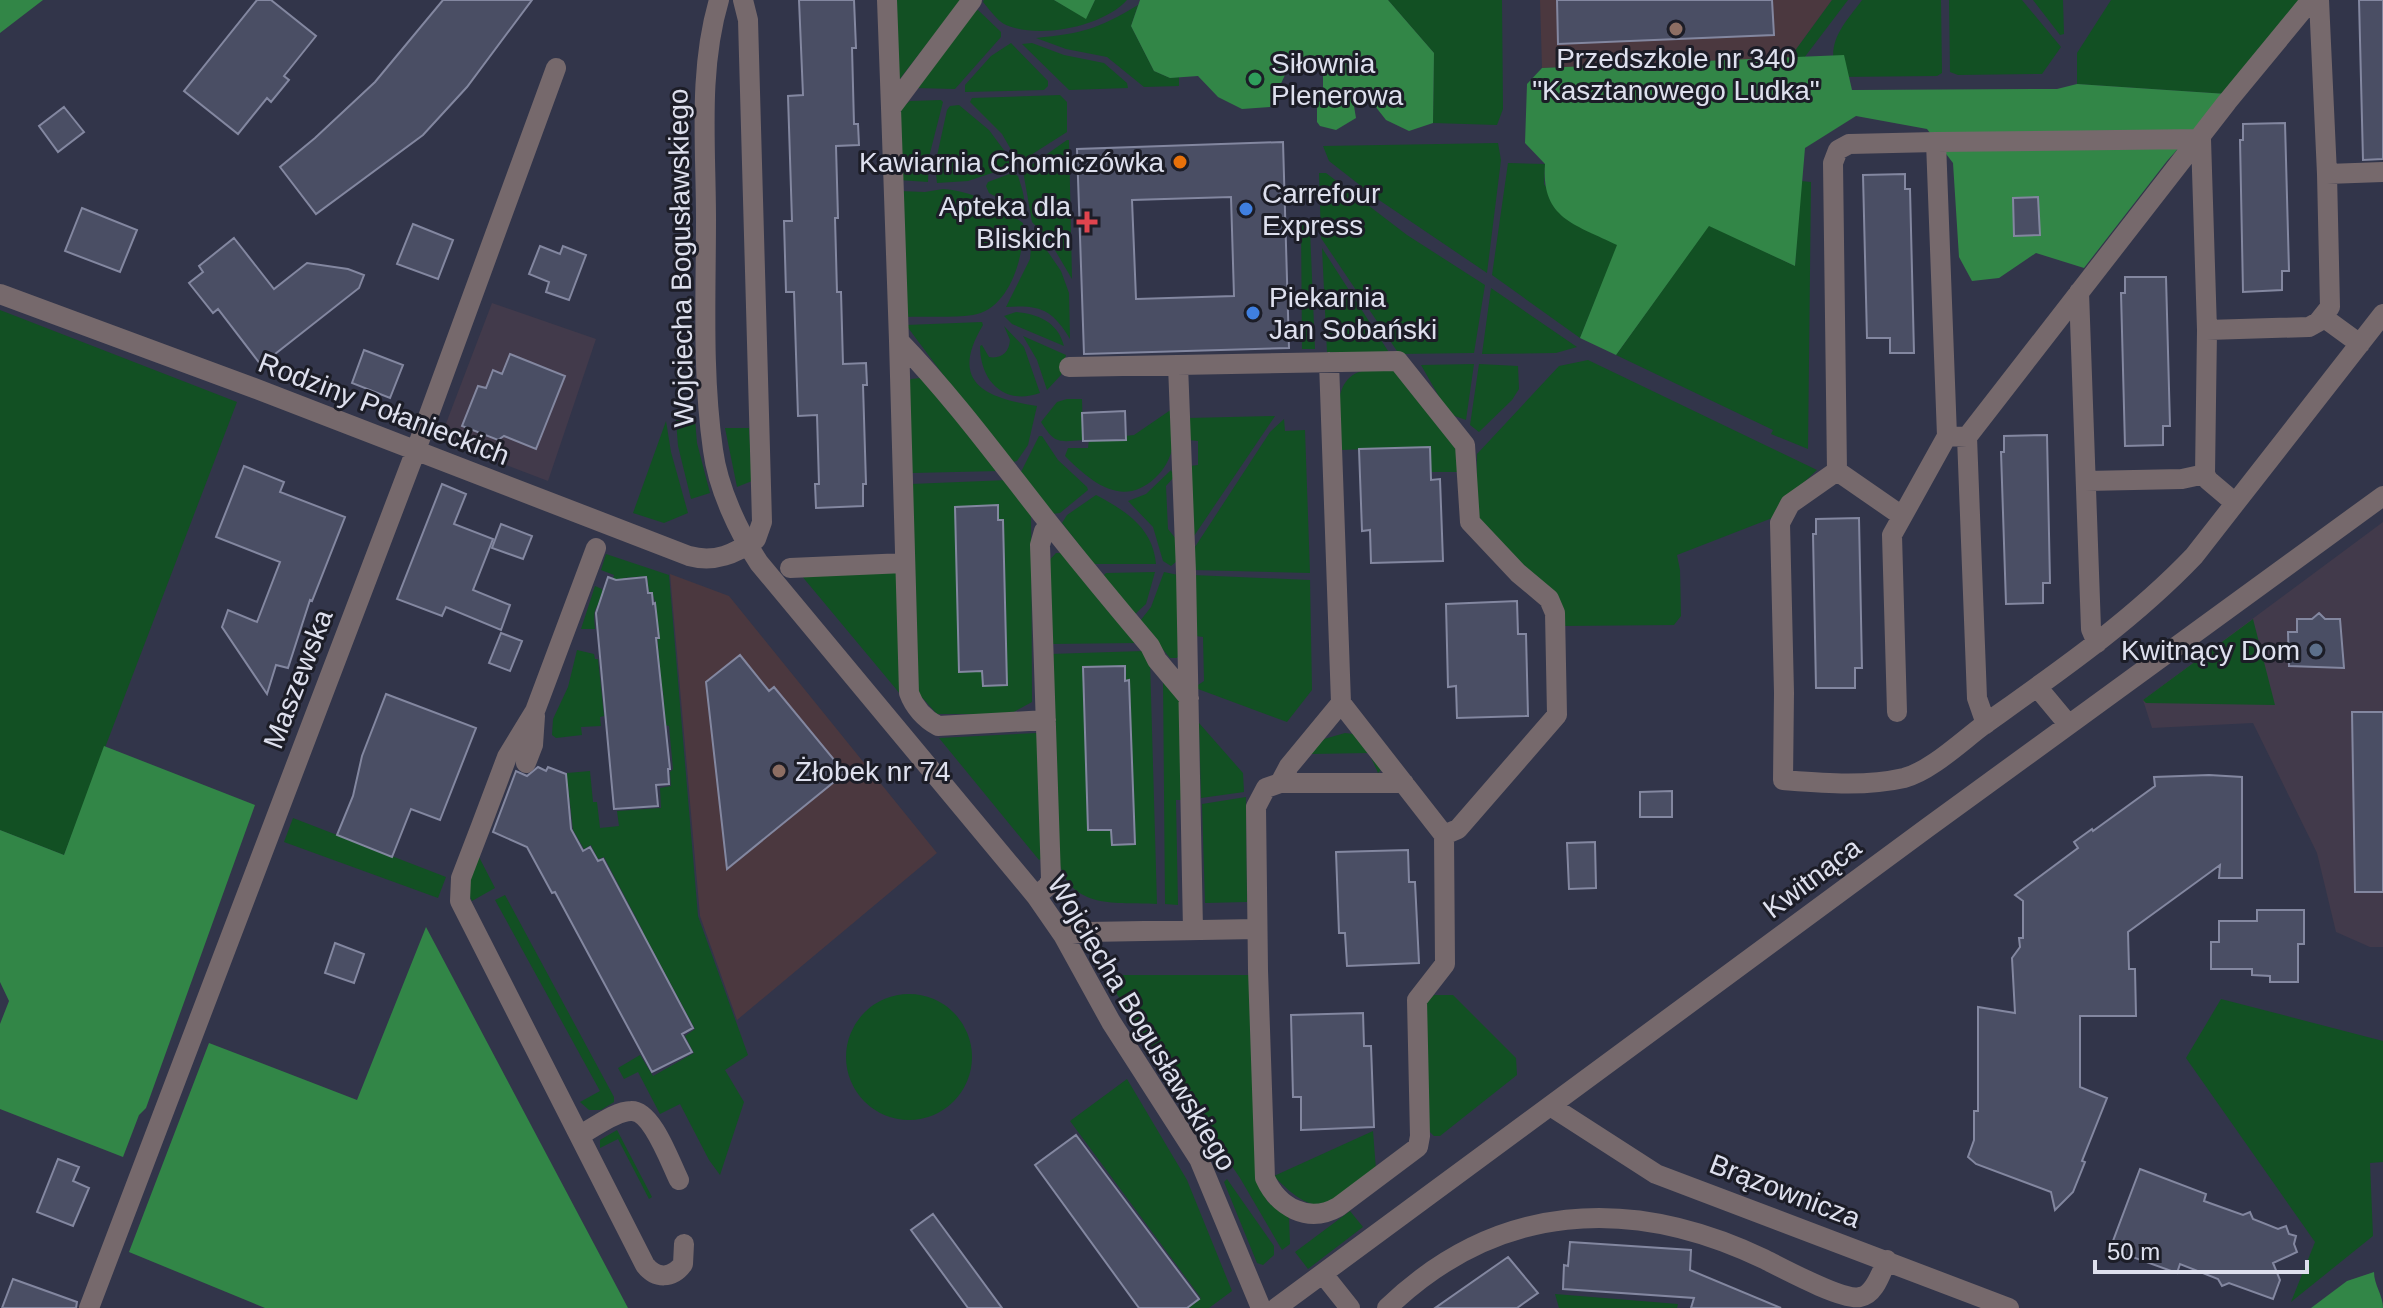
<svg xmlns="http://www.w3.org/2000/svg" width="2383" height="1308" font-family="Arial,sans-serif">
<style>
.commercial{fill:#423a4b}
.education{fill:#4b383f}
.green{fill:#125023}
.forest{fill:#328647}
.building{fill:#4a4e64;stroke:#8387a0;stroke-width:2;fill-rule:evenodd}
.lines{fill:none;stroke-linecap:round;stroke-linejoin:round}
.street{stroke:#76696c;stroke-width:20}
.education-dot{fill:#8d6e63;stroke:#1c1d27;stroke-width:3}
.leisure-dot{fill:#2e9e5b;stroke:#1c1d27;stroke-width:3}
.food-dot{fill:#e8710a;stroke:#1c1d27;stroke-width:3}
.shop-dot{fill:#3f7fe0;stroke:#1c1d27;stroke-width:3}
.health-dot{fill:#e0444e;stroke:#1c1d27;stroke-width:3}
.service-dot{fill:#5c6f8a;stroke:#1c1d27;stroke-width:3}
.labels{text-anchor:middle;dominant-baseline:central;stroke-width:6;stroke-linejoin:round;paint-order:stroke}
.poi-label{font-size:28px;fill:#dee0ee;stroke:#1c1d27;text-anchor:start}
.street-label{font-size:28px;fill:#dee0ee;stroke:#1c1d27}
</style>
<rect width="100%" height="100%" fill="#32354a"/>
<path class="commercial" d="M492,303l104,36 -48,142 -102,-39 -4,-8z
M2383,522v425h-13l-34,-15 -19,-79 -64,-130 -101,5 -9,-28z"/>
<path class="education" d="M1540,0h292l-43,59 -247,9z
M670,574l59,22 208,257 -200,167 -37,-104z"/>
<path class="green" d="M895,0h66l-62,80z
M984,0h70l32,18 9,-18h32c-24,27 -90,40 -123,24 -8,-5 -15,-15 -21,-22z
M1388,0h114l1,109 -6,16 -64,-2 1,-70z
M1832,0h16l-44,58 -15,1z
M1862,0h79l1,73 -5,3 -99,1c-14,-34 5,-51 24,-77z
M1949,0h73l39,47 -19,27 -84,1 -8,-3z
M2033,0h30l1,34 -4,1z
M2111,0h188l-72,94 -150,-10v-31z
M1138,5l-7,21 23,45 16,7 9,-1v9l-35,1 -37,-30 -41,-8 -30,-11c47,-5 60,-8 102,-33z
M978,10l23,22v5l-46,52 -40,-1 59,-77z
M1011,43l37,38v5l-4,4 -79,2v-7l26,-29z
M1032,43l32,12 40,8 23,20 1,5 -59,2 -47,-46z
M1060,95l7,7v30l-44,28h-6l-15,-26 -32,-32 2,-4z
M941,100l2,2 -14,55 -1,25 -29,-2 2,-72 9,-7z
M959,105l30,25 23,31 -2,6 -42,14 -31,2 -2,-18 12,-55 3,-4z
M1067,140h2l3,139 -23,-39 -17,-18 -9,-51z
M1498,143l3,17 -14,113 -108,-73 -50,-39 -6,-15z
M1508,163l37,1 -1,20 25,37 49,24 -38,93 -88,-63z
M1012,173l6,3c3,10 10,27 4,35l-33,-18 -3,-7 2,-4z
M1319,173h7l81,62 78,50 -11,68 -75,1 -78,-116z
M1801,181l10,1 -3,267 -37,-15 2,-4 -157,-75 93,-130 86,41z
M943,189c31,2 55,17 80,34 2,32 -13,86 -50,92 -22,3 -46,1 -68,2l-6,-126 26,1z
M1301,220l9,10 5,119h-13z
M1037,236l24,35 8,22 1,46c-18,-30 -30,-34 -64,-32l24,-48 2,-22z
M1322,248l68,106 -63,-2z
M1491,288l86,59 -21,6 -74,1z
M0,310l237,92 -173,453 -64,-25z
M1016,312c22,2 42,10 48,34l-52,-22 -8,-8z
M982,322l1,3c-35,58 3,73 54,81l-9,39 -11,16 -8,2 -103,-138z
M1004,326l20,21 16,46c-37,13 -60,-13 -60,-47l2,-1 7,12c12,2 20,-4 21,-17z
M1023,336l43,19 -5,20 -14,15 -10,-30z
M1588,360l229,110 -40,38 3,7 -103,40 3,15 1,46 -7,9 -111,1 -2,-24 -85,-82 1,-66 82,-88z
M1474,364l-8,56 -17,-6 -28,-49z
M1479,364l39,2 1,23 -7,11 -33,32 -9,-7z
M1393,369l65,77 2,26h-29l-1,-25 -90,3c0,-25 -11,-70 22,-79 9,-3 21,-1 31,-2z
M921,378l78,93 -87,2 -5,-90 4,-4z
M1067,399h15l1,41c-25,2 -28,4 -42,-18l16,-20z
M1172,409c0,12 3,26 1,37 -3,13 -9,24 -18,32 -33,31 -65,3 -90,-22l3,-8h20l1,-8 45,-5z
M1275,416l-83,123 -2,-73 8,-1v-24l-10,-1v-22z
M695,419l2,24 13,50 -19,6 -13,-53 -2,-26z
M1284,419l1,12 20,-1 5,143 -117,-3v-20l77,-118z
M666,421l5,31 17,61 -24,10 -31,-10z
M725,428h24l3,53 -15,6z
M1039,436h3l16,24 29,27 1,3 -28,23 -8,1 -31,-42z
M1171,470l3,7 -8,9 2,43 8,10 1,22 -6,5 -8,-5 -10,-34 -25,-26 18,-7z
M1008,480l23,29 1,193 -22,12h-73l-19,-21 -7,-209z
M1096,495c30,16 57,33 60,69h-62l-32,-41 5,-8z
M1056,553h5l77,90 -89,1 -3,-80z
M606,554l63,21 29,341 50,139 -23,15 19,32 -24,73 -11,-15 -29,-56 -20,10 -22,-42 -14,7 -6,-11 22,-13 13,21 41,-23 -9,-17 10,-7 -45,-84 -3,1 -7,-13 3,-2 -39,-74 -6,2 -7,-14 -7,4 -11,-19 -5,-44 -5,-3 4,-10 23,-2 3,31h4l3,26 19,-2 -2,-15 44,-3 -1,-20 11,-2 -1,-14 3,-3 -4,-43 -4,-1 -2,-34 -5,-1 -1,-15 3,-1 -5,-73 -3,-9h-3l-2,-16 -24,2v7l-12,2 3,-12 -13,-5z
M898,572l3,123 -100,-120z
M1155,572l-9,32 -13,12 -30,-40 3,-3z
M1164,572l14,3 2,78 -3,5h-7l-30,-37 11,-14z
M1193,575l117,5 2,110 -25,32 -89,-33v-4l6,-4 -1,-44 -7,-1z
M595,586l7,3 1,11c-11,8 -9,17 -8,29h-14z
M2253,619l22,86 -129,-2 -3,-3z
M577,650l17,4 1,5h3l6,57 -4,1 1,9 -20,1 1,8 -26,3 -4,-3 1,-16 15,-32z
M1143,651l7,10 7,243c-40,-2 -87,6 -98,-43l-9,-207z
M1163,677l17,22 3,101h-7l2,105 -13,-1z
M1199,723l44,50 1,19 -43,6z
M1037,733l5,125 -3,2 -100,-122z
M1345,733l9,1 28,35 -4,4 -9,-20 -58,1 13,-15z
M1246,797l1,105 -42,1 -3,-99z
M293,818l153,59 -8,21 -154,-56z
M478,855l17,33 -23,13c-8,-16 -1,-31 6,-46z
M505,895l109,202v5l-13,8h-12l-9,-8 20,-11 -105,-191z
M1104,975h147l5,205 12,22 21,16 1,26 -8,6 -42,-72z
M846 1057a63 63 0 1 1 126 0a63 63 0 1 1-126 0Z
M1434,995h19l63,63 1,17 -77,61h-6l-5,-5 -4,-127z
M2221,999l162,42v121l-13,1 3,73 -82,66 24,-60 -129,-184z
M1127,1079l60,101 45,111 -23,17h-21l13,-10 -131,-177z
M617,1130l35,67 -3,2 -31,-60 -18,9v-8z
M1373,1131l3,39c-47,33 -55,55 -102,6z
M1227,1179l47,67v9l-11,10 -6,-2 -33,-81z
M1350,1211l13,16 -55,42 -13,-17z
M1555,1294l123,10 -1,4h-118z"/>
<path class="forest" d="M0,0h43l-43,33z
M1054,0h41l-9,19z
M1140,0h248l46,53 -1,70 -24,8 -23,-11 -22,-28 -11,8 3,18 -20,12 -16,-4 -3,-4v-20l6,-1v-40l-31,-1 -22,47 -28,2 -24,-12 -20,-21 -28,2 -16,-7 -23,-45z
M1844,55l8,35 205,-1 20,-5 150,10 -60,67 -83,107 -48,-15 -37,25 -27,3 -13,-24 -6,-94 -26,-34 -71,-13 -51,32 -10,118 -86,-40 -93,129 -36,-17 37,-93c-42,-21 -76,-26 -72,-81l-20,-21 2,-59 15,-16z
M104,746l151,59 -109,303 -7,7 -16,42 -123,-48v-85l9,-23 -9,-19v-152l64,25z
M426,927l202,381h-363l-136,-56 80,-209 148,57z
M2374,1272c0,13 9,23 9,36h-72l36,-27z"/>
<path class="building" d="M257,0h14l45,36 -32,40 5,4 -18,22 -4,-4 -29,36 -54,-43z
M443,0h89l-65,87 -44,48 -107,79 -36,-47 35,-29 60,-56z
M799,0h55l2,48h-4l2,76h4l1,21 -23,1 2,72h-3l2,74h4l2,72 23,-1 1,22h-4l3,99h-3v22l-47,2 -1,-24h4l-2,-69 -19,1 -4,-124h-8l-2,-71h8l-4,-125 15,-1z
M1557,0h215l2,35 -216,9z
M2359,0h24v159l-20,1z
M64,107l20,25 -26,20 -19,-26z
M2285,123l4,148h-7v19l-39,2 -3,-152h3v-16z
M1283,142l6,206 -205,6 -7,-205zM1231,197l3,99 -98,3 -4,-99z
M1905,174v15h5l4,164h-24v-15h-23l-4,-163z
M2038,197l2,38 -26,1 -1,-38z
M82,208l55,22 -17,42 -55,-21z
M413,224l40,16 -15,39 -41,-15z
M234,238l40,51 33,-26 41,6 16,6 -5,13 -98,77 -43,-56 -5,4 -24,-30 14,-11 -4,-6z
M540,246l20,8 3,-8 23,9 -17,45 -23,-8 3,-10 -20,-8z
M2125,277h41l4,149h-7v19l-38,1 -4,-153h4z
M364,350l39,15 -13,33 -38,-15z
M510,354l55,22 -29,73 -32,-13 -6,4 -36,-14 16,-40 8,2 7,-18 9,4z
M1125,411l1,29 -43,1 -1,-28z
M2047,435l3,148h-7v20l-37,1 -5,-152h3v-16z
M1430,447l1,33 9,-1 3,82 -72,2 -1,-33 -8,1 -3,-82z
M244,466l40,16 -4,10 65,25 -33,84 -2,-1 -22,68 -12,-3 -9,29 -45,-67 6,-17 29,12 23,-60 -64,-25z
M442,484l24,10 -12,30 39,15 -20,51 37,15 -9,25 -55,-23 -4,9 -45,-17z
M998,505v15h5l4,165 -24,1 -1,-15 -23,1 -4,-165z
M1859,518l3,150h-7v20h-39l-3,-154h3v-15z
M501,524l31,12 -9,23 -31,-11z
M608,577l8,3 30,-3 2,16h4l1,11 2,-1 4,35h-3l14,131h-2l1,15 -13,1 2,21 -44,3 -18,-196z
M1517,601l1,33h8l2,82 -71,2 -1,-32 -8,1 -2,-83z
M2319,613l6,6h15l4,49 -55,-2 -1,-34h9v-13h15z
M501,633l21,8 -12,30 -21,-8z
M740,655l29,36 5,-4 71,86 -118,96 -21,-187z
M1125,666v15l4,-1 6,164 -23,1 -1,-15h-23l-5,-163z
M386,694l90,34 -36,92 -29,-11 -19,48 -55,-22 16,-39 9,-40z
M2352,712h31v180h-28z
M538,767l8,4 2,-4 18,7 5,55 12,22 7,-4 8,14 5,-2 90,169 -11,6 10,18 -40,20 -97,-180 -3,1 -25,-46 -34,-15 23,-61 11,5z
M2209,775l33,2v101h-23l1,-13 -92,67 1,37h6l1,47h-56v71l27,11 -25,63 3,1 -12,30 -18,18 -4,-18 -75,-28 -8,-7 6,-17v-29h4v-104l37,6 -3,-55 8,-11 -1,-9h4v-37l-8,-6 63,-47 -4,-6 18,-13 1,2 62,-45 -1,-9z
M1672,791v26h-32v-25z
M1595,842l1,46 -27,1 -2,-46z
M1408,850l1,32h6l4,81 -72,3 -2,-33h-6l-3,-81z
M2257,910h47v34h-6v38h-28v-6l-18,-1v-6h-41v-27h8v-21h38z
M335,943l29,11 -10,29 -29,-10z
M1363,1013l1,33h7l3,81 -73,3v-33h-8l-2,-82z
M1076,1135l123,164 -12,9h-48l-104,-143z
M58,1159l21,8 -6,14 16,7 -16,38 -36,-14z
M2140,1169l66,25 -2,7 39,14 7,-3 3,7 25,10 8,-3 3,8 7,2 -2,8 3,8 -24,11 7,17 -7,19 -44,-16 -7,3 -4,-7 -38,-15 -3,9 -67,-24z
M933,1214l69,94h-34l-57,-78z
M1570,1242l121,8 -1,20 91,38h-90l3,-10 -131,-9 1,-24 4,1z
M1508,1257l30,36 -21,15h-82z
M13,1279l64,23 -1,6h-74z"/>
<g class="lines">
<path class="street" d="M719,0c-21,71 -13,146 -13,219 0,76 -4,155 7,231 5,38 25,81 46,113l277,333 27,39 48,87 88,137 62,149
M887,0l4,108
M972,0l-81,108 8,233c56,58 103,123 153,186 32,40 65,80 98,119l7,14 32,38
M1936,142l265,-3 6,191 -2,144 3,6 26,22
M2327,174l56,-2
M2079,292l12,337 6,14
M0,294l254,94 435,168c26,7 46,-2 67,-17l6,-17 -14,-502 -5,-20
M2323,317l37,27
M2207,330l102,-3 9,-5 12,-15 -3,-133 -8,-174
M899,341l10,352c5,14 16,26 29,33l108,-6
M1329,362l12,341 -52,63 -9,17 -14,5 -10,19 2,163 7,208c13,29 43,46 73,29l80,-60 2,-11 -3,-136 28,-36 -1,-129 -103,-132
M1178,365l8,207 7,358
M1069,367l329,-6 67,84 5,77 48,51 31,26 6,14 2,102 -99,114 -14,6
M1947,436l20,1 260,-335 84,-102
M1967,437l10,261 9,26
M1837,471l-47,33 -10,19 4,170 -1,87c39,3 82,7 121,-2 27,-7 59,-38 81,-54 73,-52 147,-103 209,-168l189,-242
M2086,481l96,-2 23,-5
M596,548l-61,163 -28,46 -26,69 -20,52 -1,23 185,364c11,14 27,14 38,-1l1,-20
M790,568l115,-5
M2038,688l30,36
M1897,712l-5,-177 55,-99 -11,-294 -87,2 -11,6 -5,13 4,308 65,45
M526,763l7,-18 2,-29
M1280,783h124
M1036,896l12,-10 3,-7 -11,-334 4,-14 6,-6
M1063,935l25,-3 169,-3
M1552,1107l104,67 353,134
M580,1135c14,-7 35,-24 51,-24 21,-1 39,51 48,69
M1323,1274l27,34
M89,1308l327,-858 140,-382
M1276,1308l651,-480 456,-332
M1387,1308c110,-106 243,-113 377,-49 18,9 79,42 96,38 15,-2 21,-25 27,-37"/>
</g>
<g class="education-dot">
<circle cx="1676" cy="29" r="8"/>
<circle cx="779" cy="771" r="8"/>
</g>
<circle class="leisure-dot" cx="1255" cy="79" r="8"/>
<circle class="food-dot" cx="1180" cy="162" r="8"/>
<g class="shop-dot">
<circle cx="1246" cy="209" r="8"/>
<circle cx="1253" cy="313" r="8"/>
</g>
<path class="health-dot" d="M1083 210h8v8h8v8h-8v8h-8v-8h-8v-8h8z"/>
<circle class="service-dot" cx="2316" cy="650" r="8"/>
<g class="labels">
<g class="poi-label">
<text x="1676" y="58" text-anchor="middle">Przedszkole nr 340<tspan x="1676" dy="32">"Kasztanowego Ludka"</tspan></text>
<text x="1271" y="63">Siłownia<tspan x="1271" dy="32">Plenerowa</tspan></text>
<text x="1164" y="162" text-anchor="end">Kawiarnia Chomiczówka</text>
<text x="1262" y="193">Carrefour<tspan x="1262" dy="32">Express</tspan></text>
<text x="1071" y="206" text-anchor="end">Apteka dla<tspan x="1071" dy="32">Bliskich</tspan></text>
<text x="1269" y="297">Piekarnia<tspan x="1269" dy="32">Jan Sobański</tspan></text>
<text x="2300" y="650" text-anchor="end">Kwitnący Dom</text>
<text x="795" y="771">Żłobek nr 74</text>
</g>
<g class="street-label">
<text transform="translate(681 258) rotate(-91)">Wojciecha Bogusławskiego</text>
<text transform="translate(384 409) rotate(21)">Rodziny Połanieckich</text>
<text transform="translate(298 679) rotate(-69)">Maszewska</text>
<text transform="translate(1812 878) rotate(-37)">Kwitnąca</text>
<text transform="translate(1142 1023) rotate(59)">Wojciecha Bogusławskiego</text>
<text transform="translate(1785 1191) rotate(21)">Brązownicza</text>
</g>
</g>
<path d="M2095 1260v12h212v-12" fill="none" stroke="#dee0ee" stroke-width="4"/>
<text x="2107" y="1260" font-size="24" fill="#dee0ee" stroke="#1c1d27" stroke-width="6" paint-order="stroke">50 m</text>
</svg>
